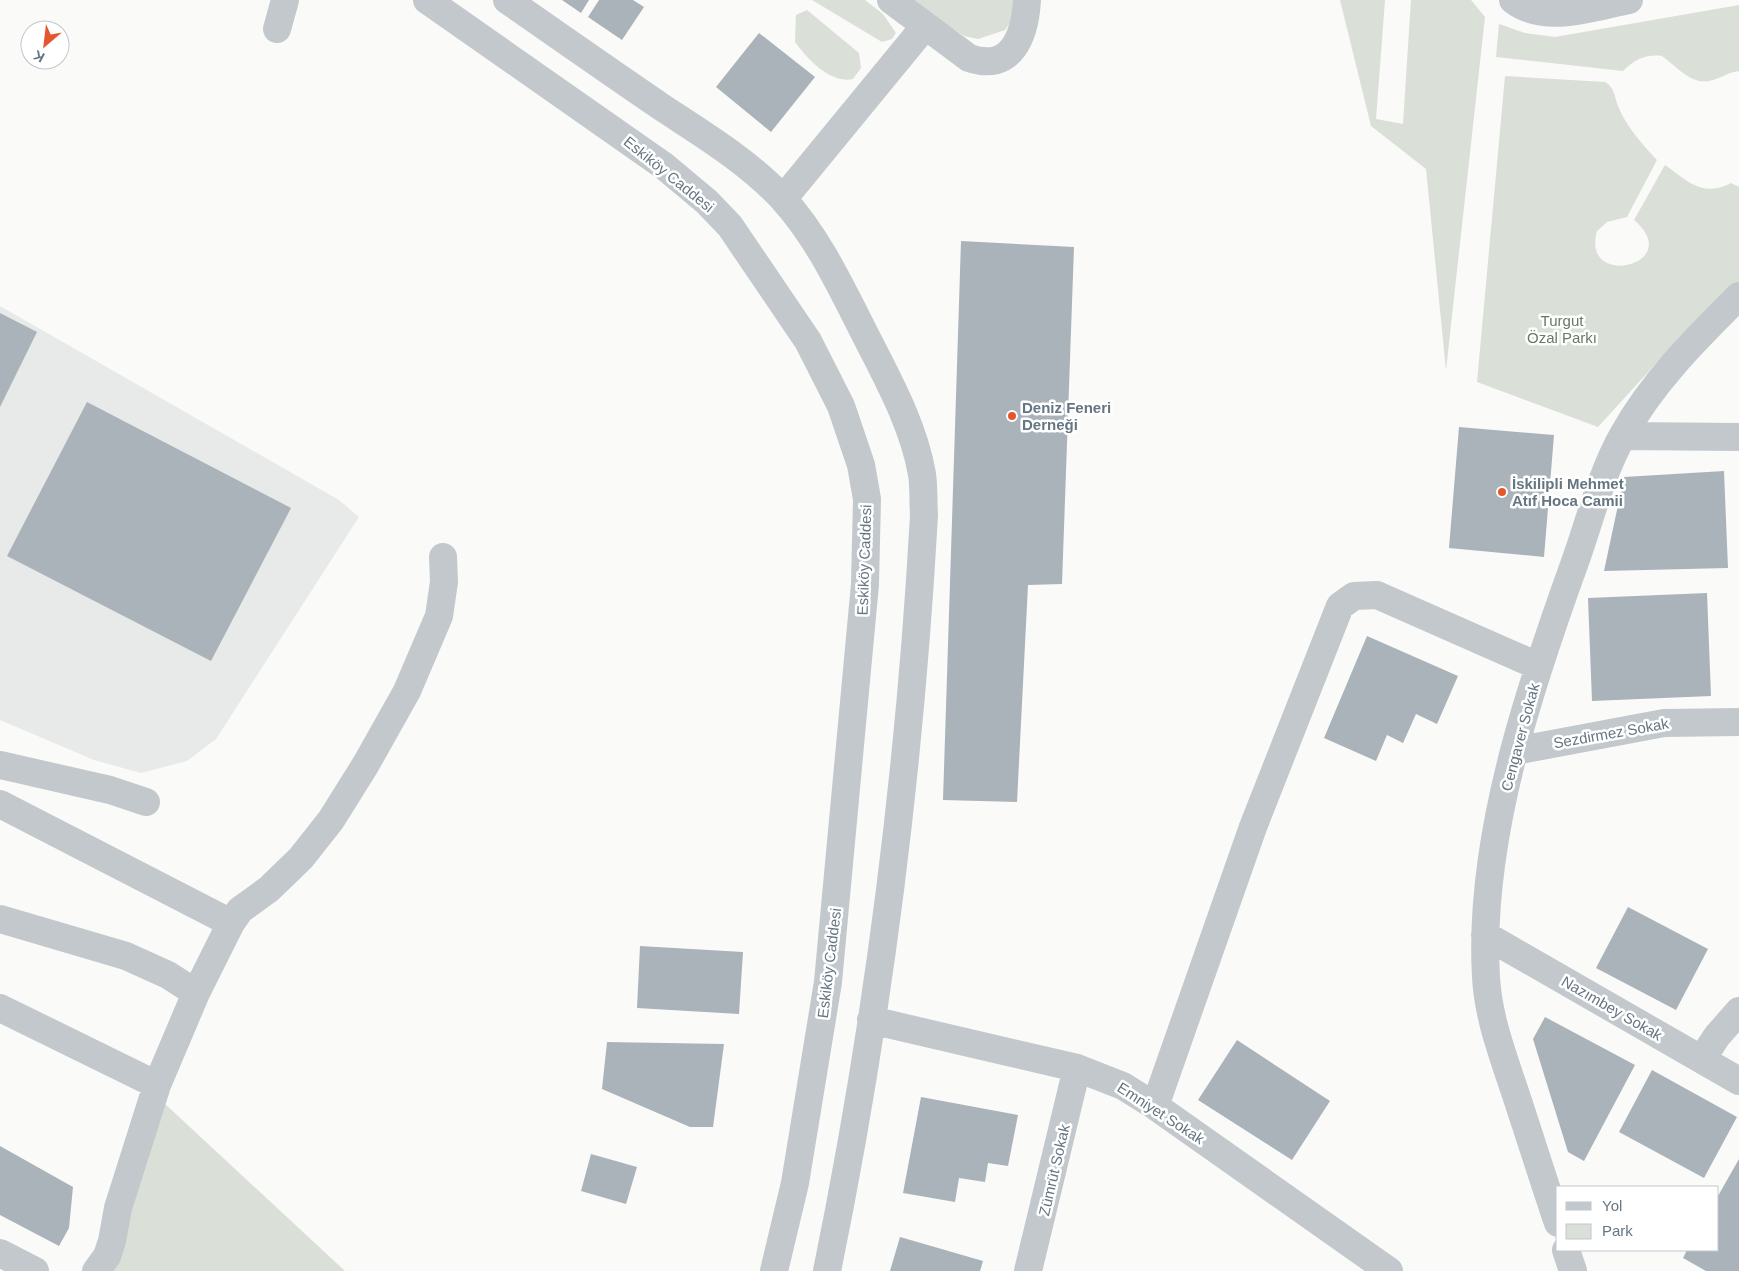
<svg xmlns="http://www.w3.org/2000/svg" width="1739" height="1271" font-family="Helvetica,sans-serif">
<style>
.built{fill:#e8e9e9}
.green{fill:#dadfd7}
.building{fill:#aab3b9}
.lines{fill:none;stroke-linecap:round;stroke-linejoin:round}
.minor{stroke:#c3c8cc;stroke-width:28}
.poi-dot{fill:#e4572e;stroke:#fff;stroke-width:2}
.labels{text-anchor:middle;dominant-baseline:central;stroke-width:5;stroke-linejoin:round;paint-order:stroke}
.street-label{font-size:15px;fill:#657683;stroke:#fff}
.park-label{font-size:15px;fill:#687a64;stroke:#fff}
.poi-label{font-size:15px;font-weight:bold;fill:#657683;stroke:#fff;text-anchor:start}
</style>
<rect width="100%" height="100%" fill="#fafaf8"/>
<path class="built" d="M0,306l339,194 20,17 -143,222 -29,22 -46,12 -47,-13 -94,-40z"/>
<path class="green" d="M812,0h53l18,14 13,19 -4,6 -10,3z
M909,0h105l-3,22 -6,8 -27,9 -14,-3z
M1340,0h45l-9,119 27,5 8,-124h60l14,17 -39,353 -20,-201 -55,-43z
M1739,5v66c-11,1 -19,8 -30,10 -18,4 -34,-16 -47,-25 -16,-2 -28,4 -39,15l-127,-14 3,-33 26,9 30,4z
M807,10l52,43 2,15 -8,11c-22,5 -45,-19 -58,-37l1,-27z
M1505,76l100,6c10,6 9,14 13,24 8,20 24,38 39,54l-30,57 -20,5 -10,9c-17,59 90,34 37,-11l31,-55c23,16 37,33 66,18l8,4v95l-58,54 -83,91 -121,-45z
M164,1103l181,168h-233z"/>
<path class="building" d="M562,0h27l-8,13z
M599,0h34l11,7 -22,33 -34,-23z
M759,33l56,44 -44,55 -55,-45z
M961,241l113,6 -12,337 -34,1 -11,217 -74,-2z
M0,313l37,19 -37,75z
M87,402l204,106 -80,153 -204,-105z
M1459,427l95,8 -10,122 -95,-9z
M1724,471l4,97 -124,3 20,-94z
M1707,593l4,103 -119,5 -4,-103z
M1367,636l91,40 -21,48 -21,-10 -13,29 -16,-8 -11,26 -52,-23z
M1628,907l80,42 -32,61 -80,-42z
M640,946l103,6 -4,62 -102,-6z
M1545,1017l90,48 -51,96 -16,-9 -35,-113z
M1237,1040l93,61 -38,59 -94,-60z
M607,1042l117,2 -11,83h-23l-88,-38z
M1652,1070l85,47 -33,61 -85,-46z
M921,1097l97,18 -10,51 -20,-3 -3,19 -26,-4 -4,24 -52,-9z
M0,1146l73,41 -4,41 -10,18 -59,-31z
M591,1154l46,13 -11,37 -45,-13z
M1739,1159v112h-33l-23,-13 4,-8h31v-54z
M900,1237l83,24 -3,10h-90z"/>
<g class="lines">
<path class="minor" d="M427,0l237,166 43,36 23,24 78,115 33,65 20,59 6,34 -2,85 -37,398 -33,201 -21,88
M507,0c52,36 103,72 156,108 41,27 86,54 120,91 38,42 61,95 87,145 21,41 44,84 52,130 2,13 1,28 2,41 -14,253 -46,507 -97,756
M891,0l78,58c43,15 56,-23 58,-58
M1513,0c33,25 80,7 116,0
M277,29l8,-29
M783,199l142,-173
M1623,436l116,1
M1514,751l150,-28 75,-1
M0,765l110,25 36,12
M0,804l231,119
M0,919l126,37 42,19 28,18
M1485,935l254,146
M0,1008l157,77
M871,1020l206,48 46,18 32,20 234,165
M1702,1059l15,-23 22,-25
M1155,1106l98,-279 87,-221 14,-10 23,-1 161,71
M1558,1223c-15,-44 -29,-89 -44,-134 -12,-36 -26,-73 -28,-112 -8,-137 43,-288 89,-415 15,-42 26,-88 48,-127 30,-54 73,-96 116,-139
M1566,1250l7,21
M0,1253l35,18
M96,1271l11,-15 5,-15 6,-33 39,-123 39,-92 35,-70 9,-13 29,-21 32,-31 30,-38 35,-56 41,-73 32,-75 5,-34 -1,-25
M1028,1271l49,-203"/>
</g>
<g class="poi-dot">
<circle cx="1012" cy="416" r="5"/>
<circle cx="1502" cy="492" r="5"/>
</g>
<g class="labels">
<g class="street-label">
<text transform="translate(669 174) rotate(39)">Eskiköy Caddesi</text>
<text transform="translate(864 560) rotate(-88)">Eskiköy Caddesi</text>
<text transform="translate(1611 733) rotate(-10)">Sezdirmez Sokak</text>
<text transform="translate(1520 737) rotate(-75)">Cengaver Sokak</text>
<text transform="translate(829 963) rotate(-83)">Eskiköy Caddesi</text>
<text transform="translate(1612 1008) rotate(30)">Nazımbey Sokak</text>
<text transform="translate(1161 1113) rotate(33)">Emniyet Sokak</text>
<text transform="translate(1054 1170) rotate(-77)">Zümrüt Sokak</text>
</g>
<g class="park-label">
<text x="1562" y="320">Turgut<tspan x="1562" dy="17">Özal Parkı</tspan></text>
</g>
<g class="poi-label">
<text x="1022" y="407">Deniz Feneri<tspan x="1022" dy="17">Derneği</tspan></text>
<text x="1512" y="483">İskilipli Mehmet<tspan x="1512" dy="17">Atıf Hoca Camii</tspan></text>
</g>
</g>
<rect x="1556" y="1186" width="162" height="65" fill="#ffffff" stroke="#c1c8cd"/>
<rect x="1566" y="1202" width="25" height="8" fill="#c3c8cc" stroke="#c1c8cd"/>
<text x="1602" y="1211" font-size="15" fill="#657683">Yol</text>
<rect x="1566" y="1224" width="25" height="15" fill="#dadfd7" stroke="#c1c8cd"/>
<text x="1602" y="1236" font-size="15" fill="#657683">Park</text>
<g transform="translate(45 45) rotate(208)"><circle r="24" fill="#ffffff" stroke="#c1c8cd"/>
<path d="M0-4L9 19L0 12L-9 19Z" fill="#e4572e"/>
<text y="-8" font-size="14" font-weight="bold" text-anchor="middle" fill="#657683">K</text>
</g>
</svg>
